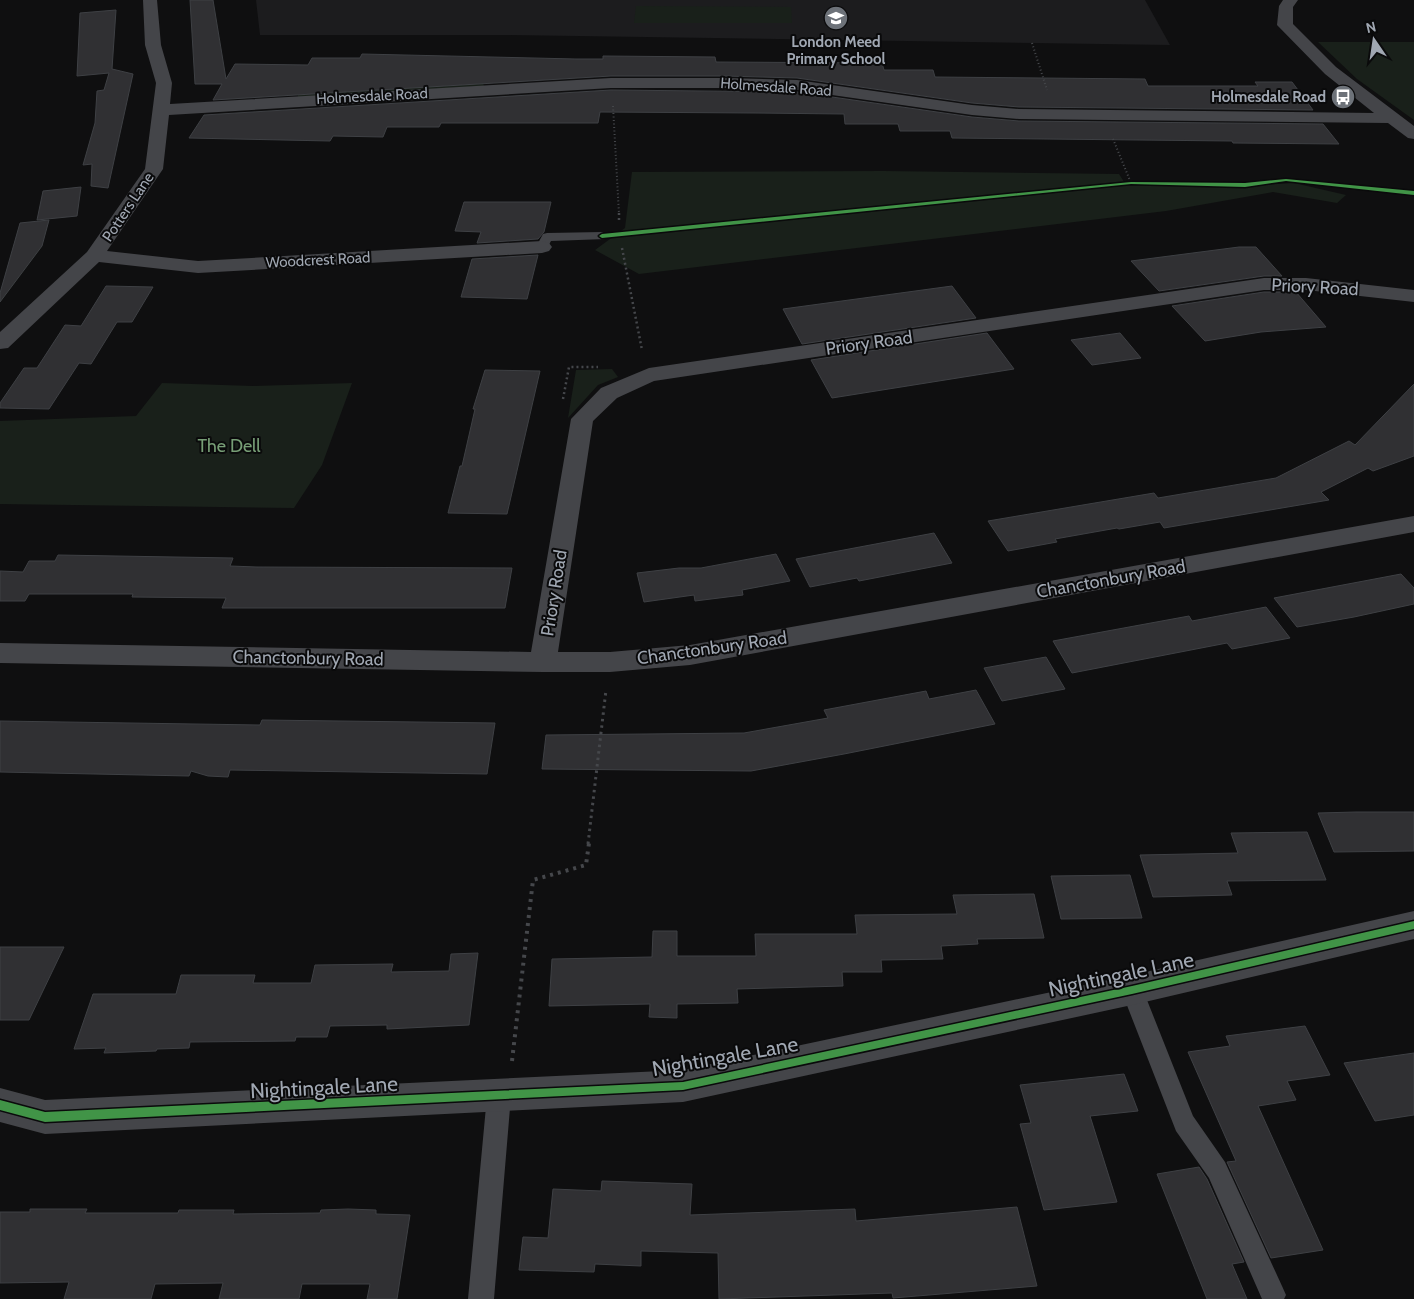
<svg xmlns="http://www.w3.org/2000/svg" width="1414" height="1299" font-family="Cabin,sans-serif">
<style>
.built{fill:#1c1c1e}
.green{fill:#19201a}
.building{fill:#303033;stroke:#3e4044}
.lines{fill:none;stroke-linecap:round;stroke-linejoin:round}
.path-far3{stroke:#45474b;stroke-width:2;stroke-dasharray:1 2.5;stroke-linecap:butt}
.path-far2{stroke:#45474b;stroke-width:2.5;stroke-dasharray:2 3;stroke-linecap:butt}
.path-far1{stroke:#45474b;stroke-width:3;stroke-dasharray:2.5 4;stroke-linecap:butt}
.path{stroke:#45474b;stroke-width:4;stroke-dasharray:3 5;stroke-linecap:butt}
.service{fill:#444549;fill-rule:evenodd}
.minor{fill:#444549;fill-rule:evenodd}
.cycleway-casing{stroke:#0a0a0b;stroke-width:3}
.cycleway{fill:#419447;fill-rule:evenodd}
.labels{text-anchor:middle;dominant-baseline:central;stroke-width:4;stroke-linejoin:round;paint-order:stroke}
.far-poi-label{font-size:15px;font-weight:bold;fill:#a0a7b2;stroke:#0a0a0b}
.far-street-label{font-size:15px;fill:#a0a7b2;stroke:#0a0a0b}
.street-label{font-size:18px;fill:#a0a7b2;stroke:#0a0a0b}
.park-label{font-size:18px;fill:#779e76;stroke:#0a0a0b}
.near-street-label{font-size:21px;fill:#a0a7b2;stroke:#0a0a0b}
</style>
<rect width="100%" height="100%" fill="#0f0f10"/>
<path class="built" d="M256,0h889l25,45 -660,-10h-250z"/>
<path class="green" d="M636,6l155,1 1,16h-158z
M1318,42h96v78l-57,-41z
M483,83l1,3 -186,11v-2z
M883,171l236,3 7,11 120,1 48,-3 52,12 -9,8 -64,-11 -107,19 -527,63 -44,-24 30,-22 7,-56z
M612,369l6,8 -20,8 -30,33 8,-48z
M162,383l91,3 99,-3 -30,82 -28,43 -294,-4v-83l136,-5z"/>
<path class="building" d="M190,0h23l13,79 9,-15 73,1 4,-7h48l2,-4 214,5h27v-3l112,1 1,5 166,1 2,7h49l2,7 210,2 3,7h110l-3,-4h37l21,28 -294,-3 -47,-4 -175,-25 -72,-2h-114l-398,24 9,-16h-27z
M116,10l-4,59 21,5 -25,114 -17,-2 1,-22 -9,1 12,-42 2,-32 7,-1 5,-17 -32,3 3,-63z
M611,90l186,2 175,25 47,4 304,3 16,20 -106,-1 -1,-2 -280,-3 -2,-7h-50l-2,-7h-53l-1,-10 -89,-1 -155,-1 -2,11h-157l-2,4h-52l-4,10 -50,-1 -3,5 -141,-3 15,-23z
M81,187l-4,29 -40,4 6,-29z
M464,202h87l-7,30 -6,7 -61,4 4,-11 -26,-1z
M49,220l-7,26 -42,56v-9l20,-70z
M1239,247h17l26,29h-18l-105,15 -28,-30z
M538,255l-11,44 -66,-2 11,-38z
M106,286l47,1 -21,35h-15l-26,42 -12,-1 -30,46 -49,-1v-5l24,-35h13l28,-43 16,1z
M952,286l24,32 -174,26 -19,-35z
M1264,292h32l30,35 -65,5 -56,9 -33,-35z
M987,333l27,36 -182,29 -21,-38z
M1120,333l21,25 -49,7 -21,-25z
M485,370l55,1 -33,143 -59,-1 12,-47h2l13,-57h-2z
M1414,384v72l-41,15 -5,-3 -47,24 8,8 -165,28 -4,-6 -41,7 -2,-1 -62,11 2,3 -49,9 -20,-30 166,-28 4,5 118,-20 73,-37 6,4z
M934,533l18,30 -93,18 -2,-3 -47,9 -14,-28z
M776,554l14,27 -48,9 1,5 -48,6 -1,-6 -50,7 -7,-29 42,-5h22z
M58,555l175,3 -3,8 27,1 255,1 -7,40h-283l4,-10 -94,-1 1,-3h-104l-4,7h-25v-30l23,1 6,-11h26z
M1401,574l13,14v16l-60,13 -57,10 -23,-29z
M1266,607l24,31 -58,11 -5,-6 -155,30 -19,-32 136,-25 3,5z
M1046,657l19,32 -63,12 -18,-33z
M976,690l19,34 -151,30 -93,17 -209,-2 4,-34 198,-2 84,-15 -4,-8 102,-19 3,8z
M262,720l233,3 -8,51 -257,-4 -2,7 -20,-1 -17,-5 -2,5 -189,-4v-51l260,4z
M1356,812h58v39l-80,1 -16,-39z
M1307,832l19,48 -99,1 5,14 -79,2 -13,-42 98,-2 -7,-20z
M1130,875l12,43 -81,1 -10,-43z
M1034,894l10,44 -67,1 1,5 -37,2 2,13 -62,1 1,12h-40l1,14 -106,3 1,14 -61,1v14l-28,-1 1,-13 -101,2 3,-47 100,-2 1,-26h24v25h79l-1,-22h102l-2,-19 102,-1 -4,-19z
M0,947h64l-35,73h-29z
M478,953l-9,72 -82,4v-4l-57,1 -3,11h-31l-1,4 -105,1 -1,6 -32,1 -1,2 -52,2 2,-5 -32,1 19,-55h83l5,-19h74l-2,8h58l4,-18 78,-1 -2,8 58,-1 2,-17z
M1305,1026l25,49 -43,6 9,19 -38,6 65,144 -52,8 -44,-96 9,-1 -48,-109 42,-6 -4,-10z
M1414,1053v62l-39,6 -31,-58z
M1124,1074l14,37 -48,5 27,86 -73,8 -24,-86 11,-1 -11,-38z
M1199,1167l8,12 37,83 -12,2 15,35h-40l-50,-125z
M602,1181l90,3 -2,31 165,-6 1,12 161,-14 20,79 -144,12 -1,-5 -173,6 -1,-46 -77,-2v15l-46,-2 -1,8 -75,-2 4,-33 25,1 5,-49 48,2z
M30,1209h57l-2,4h93l1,-3h55l-1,4 87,-1 1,-3 27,-1 28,1v4l34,1 -13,84h-30l3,-15h-68l-3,15h-80l4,-16 -68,1 -4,15h-87l5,-17 -69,1v-71h30z"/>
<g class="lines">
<path class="path-far3" d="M1032,43l15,47
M613,106l6,108
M1113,139l18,44"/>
<path class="path-far2" d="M619,213v7
M622,248l20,102
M563,399l6,-32h29"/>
<path class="path-far1" d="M588,844l18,-154"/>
<path class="path" d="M512,1061l21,-181 53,-15 3,-22"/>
<path class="service" d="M602,232l6,4 -2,3 -55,2 -5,9h-8l-2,-3 7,-13 4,-1z
M1132,981l8,2 3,7 50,126 32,46 57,124 4,9 -2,4h-22l-53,-121 -33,-47 -55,-141 3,-7z
M499,1085l8,4 4,7 -17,203h-26l19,-203 4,-7z"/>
<path class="minor" d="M143,0h14l4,45 11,38 -2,21 441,-26h114l72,2 175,25 47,4 355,4 -49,-39 -48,-49 2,-19 4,-6h15l-5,7v17l43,43 78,59v13l-6,-1 -20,-15 -369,-4 -47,-4 -175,-25 -72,-2h-114l-442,27 -6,54 -56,82 91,10 344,-20 7,2 3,4 -3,4 -7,2 -344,20 -99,-11 -91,86 -8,1v-17l87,-80 58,-83 11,-86 -11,-38z
M1264,278h42l108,12v12l-108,-12h-42l-610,91 -37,17 -24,23 -35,231h52l80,-7 724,-129v16l-724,133 -80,7h-67l-543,-9v-20l531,9 40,-233 30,-31 48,-20z
M1414,911v28l-282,66 -449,97 -638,32 -45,-12v-34l45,12 638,-30 449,-95z"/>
<g class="cycleway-casing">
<path id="cycleway" d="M1286,179l128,12v4l-128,-14 -41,6 -114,-3 -529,54 -3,-2 3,-2 529,-52 114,1z
M1414,921v8l-282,65 -449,96 -638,32 -45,-12v-10l45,12 638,-30 449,-96z"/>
</g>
<use href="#cycleway" class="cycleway"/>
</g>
<defs>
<g id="school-disc" transform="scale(1.25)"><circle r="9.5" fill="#6d7279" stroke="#0a0a0b"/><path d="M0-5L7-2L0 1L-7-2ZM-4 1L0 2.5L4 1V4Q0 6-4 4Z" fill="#fff"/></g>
<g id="bus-disc" transform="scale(1.25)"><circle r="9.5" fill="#6d7279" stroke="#0a0a0b"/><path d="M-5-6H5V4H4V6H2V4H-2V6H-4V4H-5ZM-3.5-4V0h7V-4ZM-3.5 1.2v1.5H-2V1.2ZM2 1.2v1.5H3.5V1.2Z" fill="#fff"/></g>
</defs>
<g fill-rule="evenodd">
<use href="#school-disc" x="836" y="18"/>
<use href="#bus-disc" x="1343" y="97"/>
</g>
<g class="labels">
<g class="far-poi-label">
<text x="836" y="42">London Meed<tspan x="836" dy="17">Primary School</tspan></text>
<text x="1326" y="97" text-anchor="end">Holmesdale Road</text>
</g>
<g class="far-street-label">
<text transform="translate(776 87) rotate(4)">Holmesdale Road</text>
<text transform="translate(372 96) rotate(-3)">Holmesdale Road</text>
<text transform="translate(128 207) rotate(-56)">Potters Lane</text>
<text transform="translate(318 260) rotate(-3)">Woodcrest Road</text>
</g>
<g class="street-label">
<text transform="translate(1315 287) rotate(3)">Priory Road</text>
<text transform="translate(869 343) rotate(-8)">Priory Road</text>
<text transform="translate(1111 579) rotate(-10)">Chanctonbury Road</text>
<text transform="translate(554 593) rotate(-81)">Priory Road</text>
<text transform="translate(712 648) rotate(-8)">Chanctonbury Road</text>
<text transform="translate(308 658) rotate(1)">Chanctonbury Road</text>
</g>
<g class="park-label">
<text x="229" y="446">The Dell</text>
</g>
<g class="near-street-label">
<text transform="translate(1121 974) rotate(-12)">Nightingale Lane</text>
<text transform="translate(725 1056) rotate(-10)">Nightingale Lane</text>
<text transform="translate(324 1087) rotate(-3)">Nightingale Lane</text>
</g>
</g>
<g transform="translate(1374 40) rotate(347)" stroke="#0a0a0b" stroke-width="4" paint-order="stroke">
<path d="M0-4L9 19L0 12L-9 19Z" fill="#a0a7b2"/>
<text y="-8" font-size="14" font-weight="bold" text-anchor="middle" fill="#a0a7b2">N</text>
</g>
</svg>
